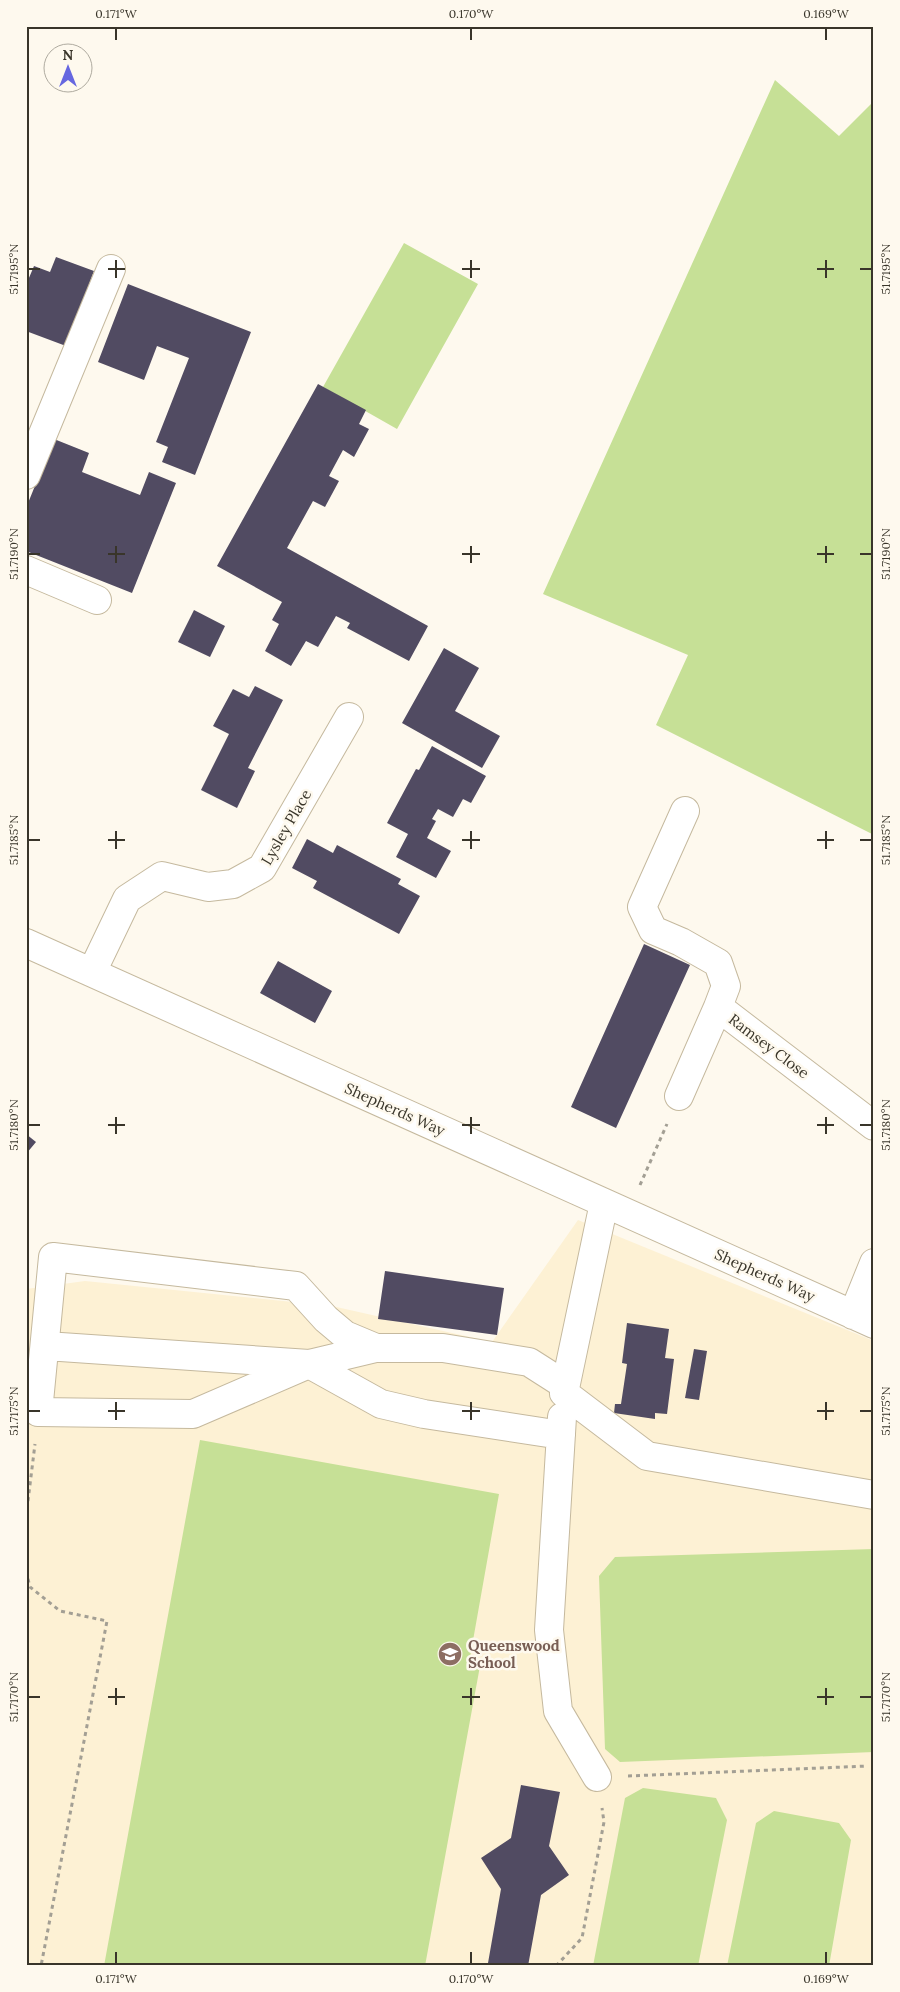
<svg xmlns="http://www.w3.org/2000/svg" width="900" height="1992" font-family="Lora,serif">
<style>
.built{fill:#fdf1d4}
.green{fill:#c6e096}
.building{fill:#514b62}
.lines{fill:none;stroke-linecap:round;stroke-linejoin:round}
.minor-casing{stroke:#c5b99e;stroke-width:30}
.path{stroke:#a39f94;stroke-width:3;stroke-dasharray:4 4;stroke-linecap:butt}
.minor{stroke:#fff;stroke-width:28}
.ticks{fill:none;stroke:#39352a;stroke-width:2}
.labels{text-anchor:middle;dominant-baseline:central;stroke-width:5;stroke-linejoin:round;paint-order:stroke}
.street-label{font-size:15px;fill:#39352a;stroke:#fef9ee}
.education-label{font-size:15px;font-weight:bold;fill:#785e54;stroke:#fef9ee;text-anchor:start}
.neatline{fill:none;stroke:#39352a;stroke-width:2}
.ticks-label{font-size:12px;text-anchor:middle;fill:#39352a}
</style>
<rect width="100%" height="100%" fill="#fef9ee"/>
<path class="built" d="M578,1220l296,121v625h-848v-677l59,-8 247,25 160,36z"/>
<path class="green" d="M775,80l64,56 35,-35v734l-218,-110 32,-70 -145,-61z
M404,243l74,41 -81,145 -74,-42z
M200,1440l299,54 -30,169 11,3 -55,300h-321z
M874,1549v203l-254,10 -15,-13 -6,-173 16,-19z
M643,1788l73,10 11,22 -29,146h-105l32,-168z
M774,1811l65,12 12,17 -22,126h-102l29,-143z"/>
<path class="building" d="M56,257l38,14 -28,75 -40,-15v-46l8,-19 16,6z
M128,284l123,48 -56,143 -33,-13 6,-15 -12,-5 33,-84 -32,-12 -13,34 -46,-18z
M318,384l48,26 -7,14 10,5 -15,28 -11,-7 -14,26 10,5 -14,26 -12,-6 -26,47 141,78 -19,35 -62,-33 3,-5 -14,-7 -18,31 -12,-6 -15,25 -26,-15 14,-27 -7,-4 10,-18 -65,-36z
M54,439l35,14 -7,19 58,23 9,-23 27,11 -44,110 -106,-42v-43z
M194,610l31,16 -15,31 -32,-15z
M444,648l35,20 -24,43 45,25 -18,32 -80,-45z
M255,686l28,14 -35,68 7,3 -18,37 -36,-18 28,-56 -16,-8 20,-37 16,8z
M432,746l54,30 -15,27 -8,-4 -10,18 -15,-8 -6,10 4,2 -9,17 24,13 -15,27 -40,-21 12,-23 -21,-11 29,-54 3,1z
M307,839l26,14 4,-8 64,34 -3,5 22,12 -21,38 -86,-46 4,-7 -25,-13z
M644,944l46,21 -74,163 -45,-21z
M278,961l54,30 -17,32 -55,-30z
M26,1134l10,8 -10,12z
M385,1271l119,17 -7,47 -119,-16z
M627,1323l42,6 -4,29 9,1 -7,55 -12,-1v6l-41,-6 1,-9h6l6,-40 -5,-1z
M694,1349l13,2 -8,49 -14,-2z
M521,1785l39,7 -11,54 20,29 -28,20 -13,71h-23l-17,-3 13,-74 -20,-31 30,-20z"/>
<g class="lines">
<g class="minor-casing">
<path id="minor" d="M26,475l85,-206
M26,570l71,30
M685,811l-43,96 11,23 28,12 37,21 8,23 -8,21
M26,943l848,381
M92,972l35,-73 35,-23 46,11 25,-3 29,-16 87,-151
M679,1096l39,-89 156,119
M604,1203l-40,190 83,63 227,39
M853,1315l21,-52
M46,1346l263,18 67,-16
M562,1417l-13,213 9,81 39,66
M561,1435l-137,-21 -43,-10 -72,-40 -116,50 -155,-2 15,-155 243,29 30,33 19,16 31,13h67l86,14 36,23"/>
</g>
<path class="path" d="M640,1185l27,-61
M26,1517l9,-73
M26,1571l4,16 30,24 47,10 -66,345
M628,1776l239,-10
M556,1966l26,-28 22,-116 -2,-14"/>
<use href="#minor" class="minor"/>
</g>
<path class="ticks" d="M116,28v12M471,28v12M826,28v12M116,260v18M471,260v18M826,260v18M28,269h12M108,269h17M462,269h18M817,269h17M860,269h12M116,546v17M471,546v17M826,546v17M28,554h12M108,554h17M462,554h18M817,554h17M860,554h12M116,831v18M471,831v18M826,831v18M28,840h12M108,840h17M462,840h18M817,840h17M860,840h12M116,1117v17M471,1117v17M826,1117v17M28,1125h12M108,1125h17M462,1125h18M817,1125h17M860,1125h12M116,1402v18M471,1402v18M826,1402v18M28,1411h12M108,1411h17M462,1411h18M817,1411h17M860,1411h12M116,1688v17M471,1688v17M826,1688v17M28,1697h12M108,1697h17M462,1697h18M817,1697h17M860,1697h12M116,1952v12M471,1952v12M826,1952v12"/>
<defs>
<g id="school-disc" transform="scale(1.25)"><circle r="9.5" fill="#8d6e63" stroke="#fef9ee"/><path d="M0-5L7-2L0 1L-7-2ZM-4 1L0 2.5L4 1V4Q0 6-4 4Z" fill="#fff"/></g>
</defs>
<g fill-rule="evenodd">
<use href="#school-disc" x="450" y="1654"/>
</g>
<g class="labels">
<g class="street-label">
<text transform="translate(286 827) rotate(-60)">Lysley Place</text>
<text transform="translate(769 1046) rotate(37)">Ramsey Close</text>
<text transform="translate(395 1109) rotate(24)">Shepherds Way</text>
<text transform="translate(765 1275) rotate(24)">Shepherds Way</text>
</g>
<g class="education-label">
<text x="468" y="1645">Queenswood<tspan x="468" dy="17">School</tspan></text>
</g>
</g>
<rect width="900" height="1992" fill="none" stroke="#fef9ee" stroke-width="55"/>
<g transform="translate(68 68)"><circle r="24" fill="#fef9ee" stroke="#afaba0"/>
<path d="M0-4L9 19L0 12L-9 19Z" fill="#6667e0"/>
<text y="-8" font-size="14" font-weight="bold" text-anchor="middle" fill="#39352a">N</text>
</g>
<rect x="28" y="28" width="844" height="1936" class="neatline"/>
<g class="ticks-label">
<text x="116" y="18">0.171°W</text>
<text x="471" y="18">0.170°W</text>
<text x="826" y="18">0.169°W</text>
<text transform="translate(14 269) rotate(-90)" y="4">51.7195°N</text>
<text transform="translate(886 269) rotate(-90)" y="4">51.7195°N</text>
<text transform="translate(14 554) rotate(-90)" y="4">51.7190°N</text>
<text transform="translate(886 554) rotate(-90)" y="4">51.7190°N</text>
<text transform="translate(14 840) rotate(-90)" y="4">51.7185°N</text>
<text transform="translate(886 840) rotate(-90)" y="4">51.7185°N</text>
<text transform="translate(14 1125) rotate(-90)" y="4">51.7180°N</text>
<text transform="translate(886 1125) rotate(-90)" y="4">51.7180°N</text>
<text transform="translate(14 1411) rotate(-90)" y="4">51.7175°N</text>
<text transform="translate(886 1411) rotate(-90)" y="4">51.7175°N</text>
<text transform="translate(14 1697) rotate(-90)" y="4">51.7170°N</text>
<text transform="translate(886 1697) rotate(-90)" y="4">51.7170°N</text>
<text x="116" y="1983">0.171°W</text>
<text x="471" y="1983">0.170°W</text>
<text x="826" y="1983">0.169°W</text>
</g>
</svg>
